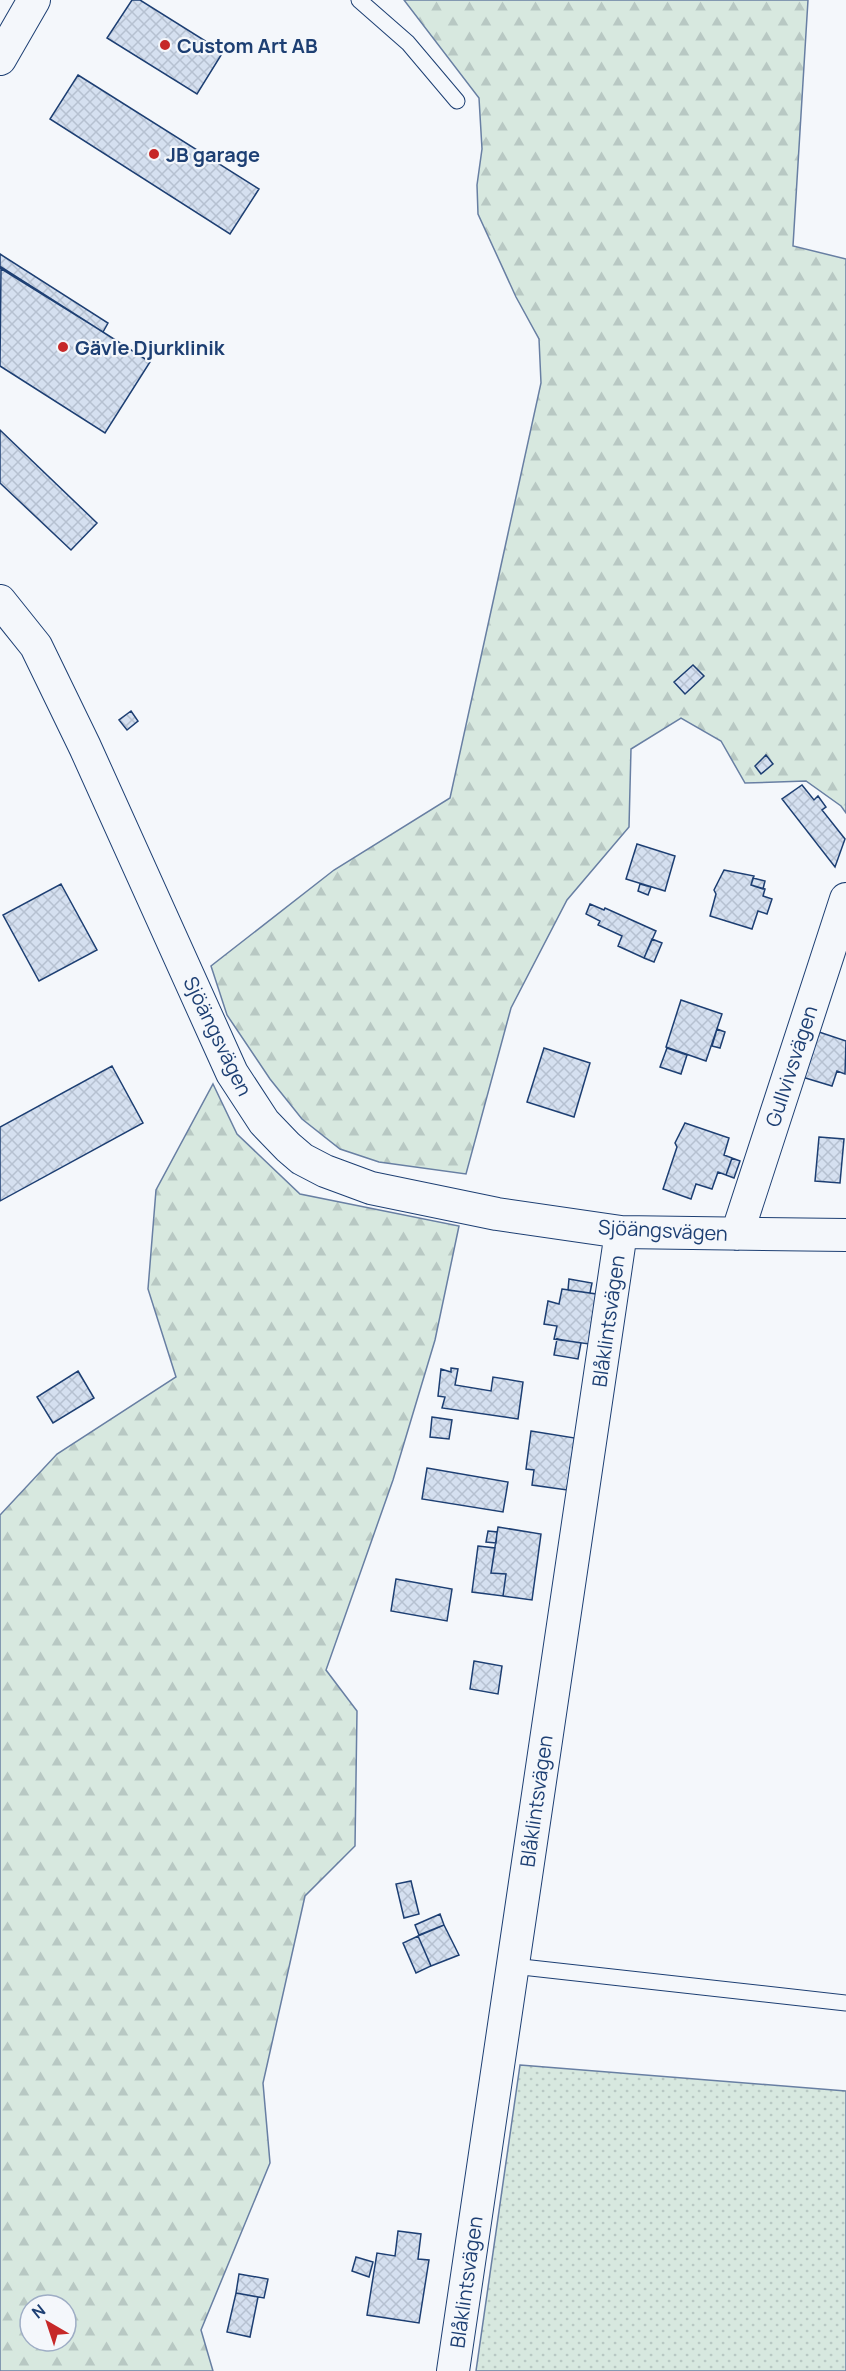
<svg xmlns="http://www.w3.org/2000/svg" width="846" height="2371" font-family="Manrope,sans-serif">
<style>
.grass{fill:url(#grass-dots);stroke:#687fa3;stroke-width:1.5}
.forest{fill:url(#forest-firs);stroke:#687fa3;stroke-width:1.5;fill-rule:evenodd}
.building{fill:url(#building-cross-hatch);stroke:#1d3f73;stroke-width:1.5}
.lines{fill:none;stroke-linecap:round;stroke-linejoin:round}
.service-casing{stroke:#1d3f73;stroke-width:17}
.minor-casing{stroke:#1d3f73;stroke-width:34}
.service{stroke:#f4f7fb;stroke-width:15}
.minor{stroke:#f4f7fb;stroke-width:32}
.poi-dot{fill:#c62828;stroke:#f4f7fb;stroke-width:2}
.labels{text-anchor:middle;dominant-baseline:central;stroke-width:4.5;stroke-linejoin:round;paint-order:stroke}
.poi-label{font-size:20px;font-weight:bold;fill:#1d3f73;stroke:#f4f7fb;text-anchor:start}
.street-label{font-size:20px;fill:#1d3f73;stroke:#f4f7fb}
</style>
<defs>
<pattern id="grass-dots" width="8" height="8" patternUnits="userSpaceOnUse" patternTransform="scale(1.5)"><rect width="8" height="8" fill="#d7e8df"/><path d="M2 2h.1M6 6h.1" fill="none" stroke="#b8c8c3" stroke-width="1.8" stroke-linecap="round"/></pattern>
<pattern id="forest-firs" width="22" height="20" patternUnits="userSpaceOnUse" patternTransform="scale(1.5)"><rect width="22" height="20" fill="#d7e8df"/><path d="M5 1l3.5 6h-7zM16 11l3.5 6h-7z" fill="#b8c8c3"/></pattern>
<pattern id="building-cross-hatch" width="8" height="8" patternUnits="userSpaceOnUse" patternTransform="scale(1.5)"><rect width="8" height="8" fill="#d5e0f0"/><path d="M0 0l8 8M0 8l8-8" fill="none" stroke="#b6c1d1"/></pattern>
</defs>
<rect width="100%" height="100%" fill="#f4f7fb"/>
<path class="grass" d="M520,2065l326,26v280h-370z"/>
<path class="forest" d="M404,0h404l-15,246 53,13v554l-5,-7 -35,-25 -61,2 -24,-42 -40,-23 -50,31 -2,78 -62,73 -56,108 -45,166 -87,-12 -39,-13 -38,-30 -32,-40 -43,-64 -16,-49 123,-96 116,-72 91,-415 -2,-44 -23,-42 -38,-83 -1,-29 5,-36 -3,-51z
M213,1084l24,50 63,60 159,32 -24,114 -42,140 -67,190 31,41 -2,135 -50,50 -42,187 7,80 -69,167 12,41h-213v-856l57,-61 119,-77 -28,-88 8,-99zM30,2305h36v36h-36z"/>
<path class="building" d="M132,0h8l83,52 -26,42 -90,-56z
M78,75l181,114 -29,45 -180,-115z
M0,254l108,69 -5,9 -103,-64z
M1,267l149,95 -45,71 -105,-67z
M0,430l97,93 -26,27 -71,-67z
M693,665l11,11 -19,18 -11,-12z
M131,711l7,10 -11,9 -8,-10z
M766,755l7,9 -12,10 -6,-8z
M802,785l12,15 4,-4 8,11 -4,3 23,29 -10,28 -53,-68z
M637,844l38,12 -10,35 -39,-12z
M724,870l30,6 -3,9 14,4 -2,7 9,3 -5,15 -9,-3 -6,18 -42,-13 6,-22 -2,-4z
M753,878l12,3 -2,8 -12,-4z
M61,884l36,66 -58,31 -36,-66z
M640,884l11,3 -3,8 -10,-4z
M590,904l14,6 1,-2 51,23 -12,27 -26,-12 4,-10 -24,-11 2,-4 -14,-7z
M652,939l10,4 -8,19 -10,-4z
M681,1000l41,14 -16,47 -40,-14z
M717,1029l8,3 -5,16 -8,-2z
M816,1031l30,10 -1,33 -8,-3 -5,15 -30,-9z
M544,1048l46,15 -16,54 -47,-15z
M667,1048l20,7 -6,19 -21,-7z
M112,1066l31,57 -143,78v-74z
M685,1123l44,15 -5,17 8,3 -6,17 -8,-3 -6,17 -16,-5 -5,15 -28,-10 14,-42 -2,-4z
M819,1137l25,2 -4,44 -25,-2z
M732,1158l8,3 -6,17 -8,-3z
M569,1279l23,4 -2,10 -22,-3z
M562,1289l34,5 -7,50 -35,-5 3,-13 -13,-2 4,-23 11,3z
M557,1339l24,4 -3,16 -24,-4z
M451,1368l7,1 -3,16 36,6 2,-14 30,5 -5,37 -76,-11 3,-11 -7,-1 3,-27 10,3z
M78,1371l16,27 -41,25 -16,-26z
M432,1417l20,3 -3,19 -19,-2z
M531,1431l44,7 -8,52 -35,-5 2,-15 -8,-1z
M427,1468l81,14 -5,30 -81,-13z
M498,1527l43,7 -9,66 -29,-4 3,-22 -15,-1z
M488,1531l9,1 -1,11 -10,-1z
M478,1546l17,2 -4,25 15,1 -3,22 -31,-4z
M396,1579l56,10 -5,32 -56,-10z
M474,1661l28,5 -4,28 -28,-5z
M411,1881l8,33 -15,4 -8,-34z
M440,1914l4,11 -25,10 -4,-10z
M444,1925l15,30 -28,11 -13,-30z
M418,1936l13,30 -15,7 -13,-30z
M398,2231l23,3 -3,25 11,1 -10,63 -52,-8 10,-62 18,3z
M356,2257l17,5 -4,15 -17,-6z
M239,2274l29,5 -4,19 -28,-5z
M236,2293l22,4 -8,40 -23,-5z"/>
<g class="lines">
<g class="service-casing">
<path id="service" d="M359,0l49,43 49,58
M513,1966l333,37"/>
</g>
<g class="minor-casing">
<path id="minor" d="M0,59l34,-59
M0,601l36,45 49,101 147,326 32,49 24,25 14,12 23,12 46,17 126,26 124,18 225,3
M737,1234l109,-335
M453,2371l168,-1139"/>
</g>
<use href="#service" class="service"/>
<use href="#minor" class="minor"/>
</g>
<g class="poi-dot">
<circle cx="165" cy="45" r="6"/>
<circle cx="154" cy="154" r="6"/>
<circle cx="63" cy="347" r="6"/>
</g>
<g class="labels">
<g class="poi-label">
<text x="177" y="45">Custom Art AB</text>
<text x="166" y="154">JB garage</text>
<text x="75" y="347">Gävle Djurklinik</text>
</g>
<g class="street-label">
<text transform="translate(218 1036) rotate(64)">Sjöängsvägen</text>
<text transform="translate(791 1066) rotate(-72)">Gullvivsvägen</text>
<text transform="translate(663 1230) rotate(3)">Sjöängsvägen</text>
<text transform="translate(608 1321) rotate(-82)">Blåklintsvägen</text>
<text transform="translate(536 1801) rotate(-82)">Blåklintsvägen</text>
<text transform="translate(466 2282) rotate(-82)">Blåklintsvägen</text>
</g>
</g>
<g transform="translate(48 2323) rotate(321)"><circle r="28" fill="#f4f7fb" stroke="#9eadc5" stroke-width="1.5"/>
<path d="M0-4.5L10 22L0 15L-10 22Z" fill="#c62828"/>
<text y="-9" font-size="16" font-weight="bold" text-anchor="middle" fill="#1d3f73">N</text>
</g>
</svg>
